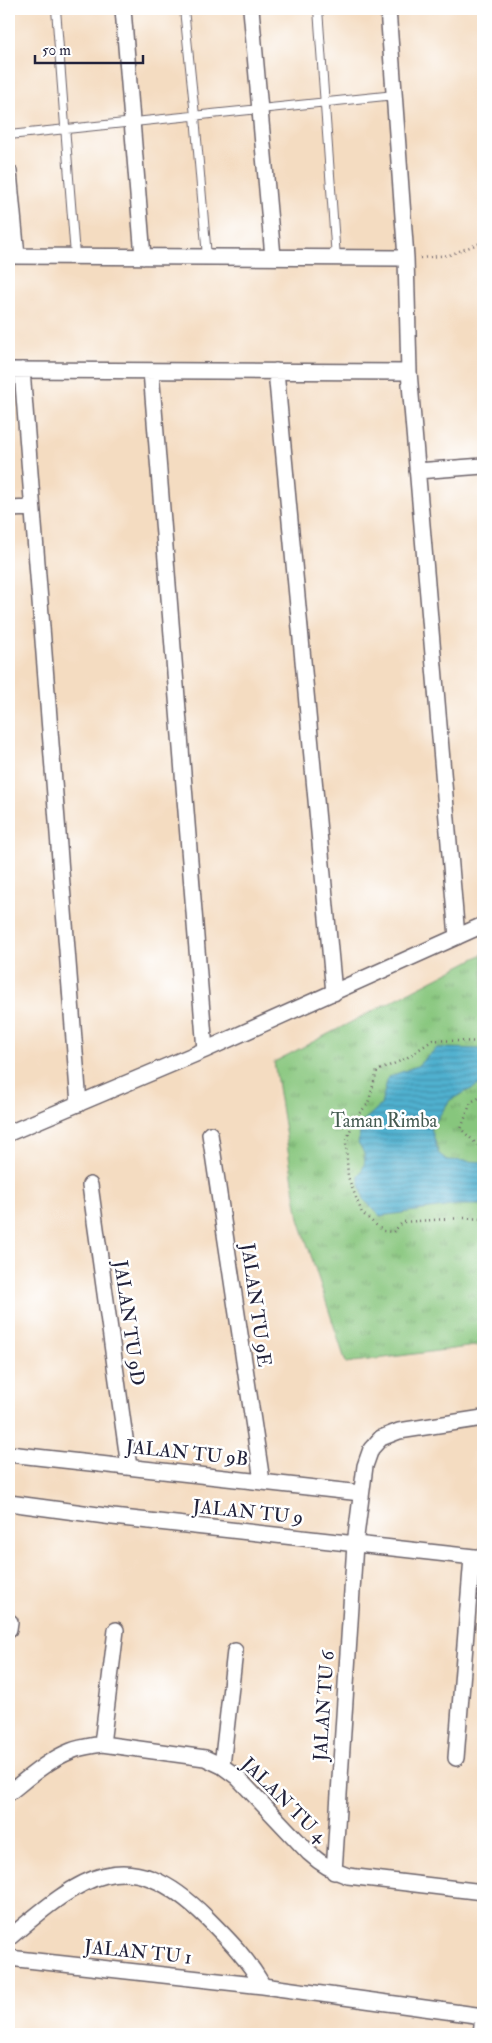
<svg xmlns="http://www.w3.org/2000/svg" width="492" height="2043" font-family="'IM FELL Double Pica',serif">
<style>
.grass{fill:url(#grass-tufts);stroke:#54745c}
.water{fill:url(#water-rules);stroke:#396985}
.lines{fill:none;stroke-linecap:round;stroke-linejoin:round}
.lane-casing{stroke:#6c636a;stroke-width:10}
.street-casing{stroke:#6c636a;stroke-width:18}
.path{stroke:#6c636a;stroke-width:2.5;stroke-dasharray:1 4;stroke-linecap:butt}
.lane{stroke:#fff;stroke-width:8}
.street{stroke:#fff;stroke-width:15}
.labels{text-anchor:middle;dominant-baseline:central;stroke-width:5;stroke-linejoin:round;paint-order:stroke}
.park-label{font-size:19px;fill:#455b52;stroke:#fff}
.street-label{font-size:19px;fill:#22223b;stroke:#fff}
</style>
<defs>
<pattern id="grass-tufts" width="24" height="20" patternUnits="userSpaceOnUse" patternTransform="scale(1.25)"><rect width="24" height="20" fill="#87c67d"/><path d="M3 7l-1-3M5 7V3M7 7l1-3M15 17l-1-3M17 17v-4M19 17l1-3" fill="none" stroke="#6ea068"/></pattern>
<pattern id="water-rules" width="6" height="5" patternUnits="userSpaceOnUse" patternTransform="scale(1.25)"><rect width="6" height="5" fill="#50b0cf"/><path d="M0 2.5h6" fill="none" stroke="#428fa9"/></pattern>
</defs>
<rect width="100%" height="100%" fill="#fff"/>
<filter id="ink" filterUnits="userSpaceOnUse"><feTurbulence type="fractalNoise" baseFrequency=".02" numOctaves="2"/><feDisplacementMap in="SourceGraphic" scale="10" xChannelSelector="R" yChannelSelector="G"/><feConvolveMatrix kernelMatrix="1 2 1 2 8 2 1 2 1" color-interpolation-filters="sRGB"/></filter>
<filter id="wash" filterUnits="userSpaceOnUse"><feTurbulence type="fractalNoise" baseFrequency=".0096" numOctaves="4" result="noise"/><feDisplacementMap in="SourceGraphic" scale="20" xChannelSelector="R" yChannelSelector="G"/><feGaussianBlur stdDeviation="1.12" result="paint"/><feColorMatrix in="noise" values="0 0 0 0 0 0 0 0 0 0 0 0 0 0 0 0 0 1.4 0 .05"/><feComposite in="paint" operator="in"/></filter>
<g filter="url(#wash)">
<rect width="100%" height="100%" fill="#f4dcc1"/>
<path class="grass" d="M483,954v391l-137,18 -47,-144 -25,-157z"/>
<path class="water" d="M437,1048l46,1v34l-33,17 -19,28 8,26 8,6 36,2v43h-25l-78,11 -16,-16 -6,-24c9,-12 9,-21 0,-33l4,-21 19,-17 7,-28 29,-11z"/>
</g>
<g filter="url(#ink)">
<g class="lines">
<g class="lane-casing">
<path id="lane" d="M56,9l19,247
M184,9l11,107 12,141
M318,9l18,249
M9,135l386,-40"/>
</g>
<g class="street-casing">
<path id="street" d="M123,9l20,248
M251,9l22,248
M388,9l18,249 3,114 48,565
M9,172l8,84
M9,256l397,2
M9,370l400,2
M22,370l57,734
M151,371l54,679
M276,371l58,622
M417,471l66,-5
M9,509l22,-1
M9,1133l196,-83 278,-125
M210,1134l52,347
M90,1185l39,282
M9,1454l352,39
M9,1503l104,14 370,41
M9,1629l1,-7
M102,1744l14,-114
M456,1758l16,-201
M222,1766l13,-115
M9,1793c19,-15 39,-33 62,-42 10,-4 21,-5 31,-7l103,14 17,8 15,11 72,76c12,11 23,18 39,23l135,16
M334,1872l21,-328 10,-78 6,-17 10,-11 18,-7 84,-13
M9,1938c73,-62 118,-99 198,-20 21,21 41,41 56,68
M9,1958l254,28 220,30
M481,2034l2,-18"/>
</g>
<path class="path" d="M420,258l29,-3 34,-13
M483,1042l-50,-2 -28,19 -28,12 -9,33 -14,15 -8,24 2,34 14,36 21,18 10,1 10,-10 60,-4 20,1
M483,1096l-12,6 -10,27 22,21"/>
<use href="#lane" class="lane"/>
<use href="#street" class="street"/>
</g>
</g>
<g class="labels">
<g class="park-label">
<text x="384" y="1121">Taman Rimba</text>
</g>
<g class="street-label">
<text transform="translate(256 1305) rotate(82)">JALAN TU 9E</text>
<text transform="translate(129 1323) rotate(82)">JALAN TU 9D</text>
<text transform="translate(187 1453) rotate(6)">JALAN TU 9B</text>
<text transform="translate(248 1512) rotate(6)">JALAN TU 9</text>
<text transform="translate(324 1706) rotate(-86)">JALAN TU 6</text>
<text transform="translate(284 1800) rotate(45)">JALAN TU 4</text>
<text transform="translate(138 1952) rotate(6)">JALAN TU 1</text>
</g>
</g>
<rect width="492" height="2043" fill="none" stroke="#fff" stroke-width="30"/>
<path d="M35 55v8h108v-8" fill="none" stroke="#22223b" stroke-width="2.5"/>
<text x="42" y="55" font-size="15" fill="#22223b" stroke="#ffffff" stroke-width="4" paint-order="stroke">50 m</text>
</svg>
